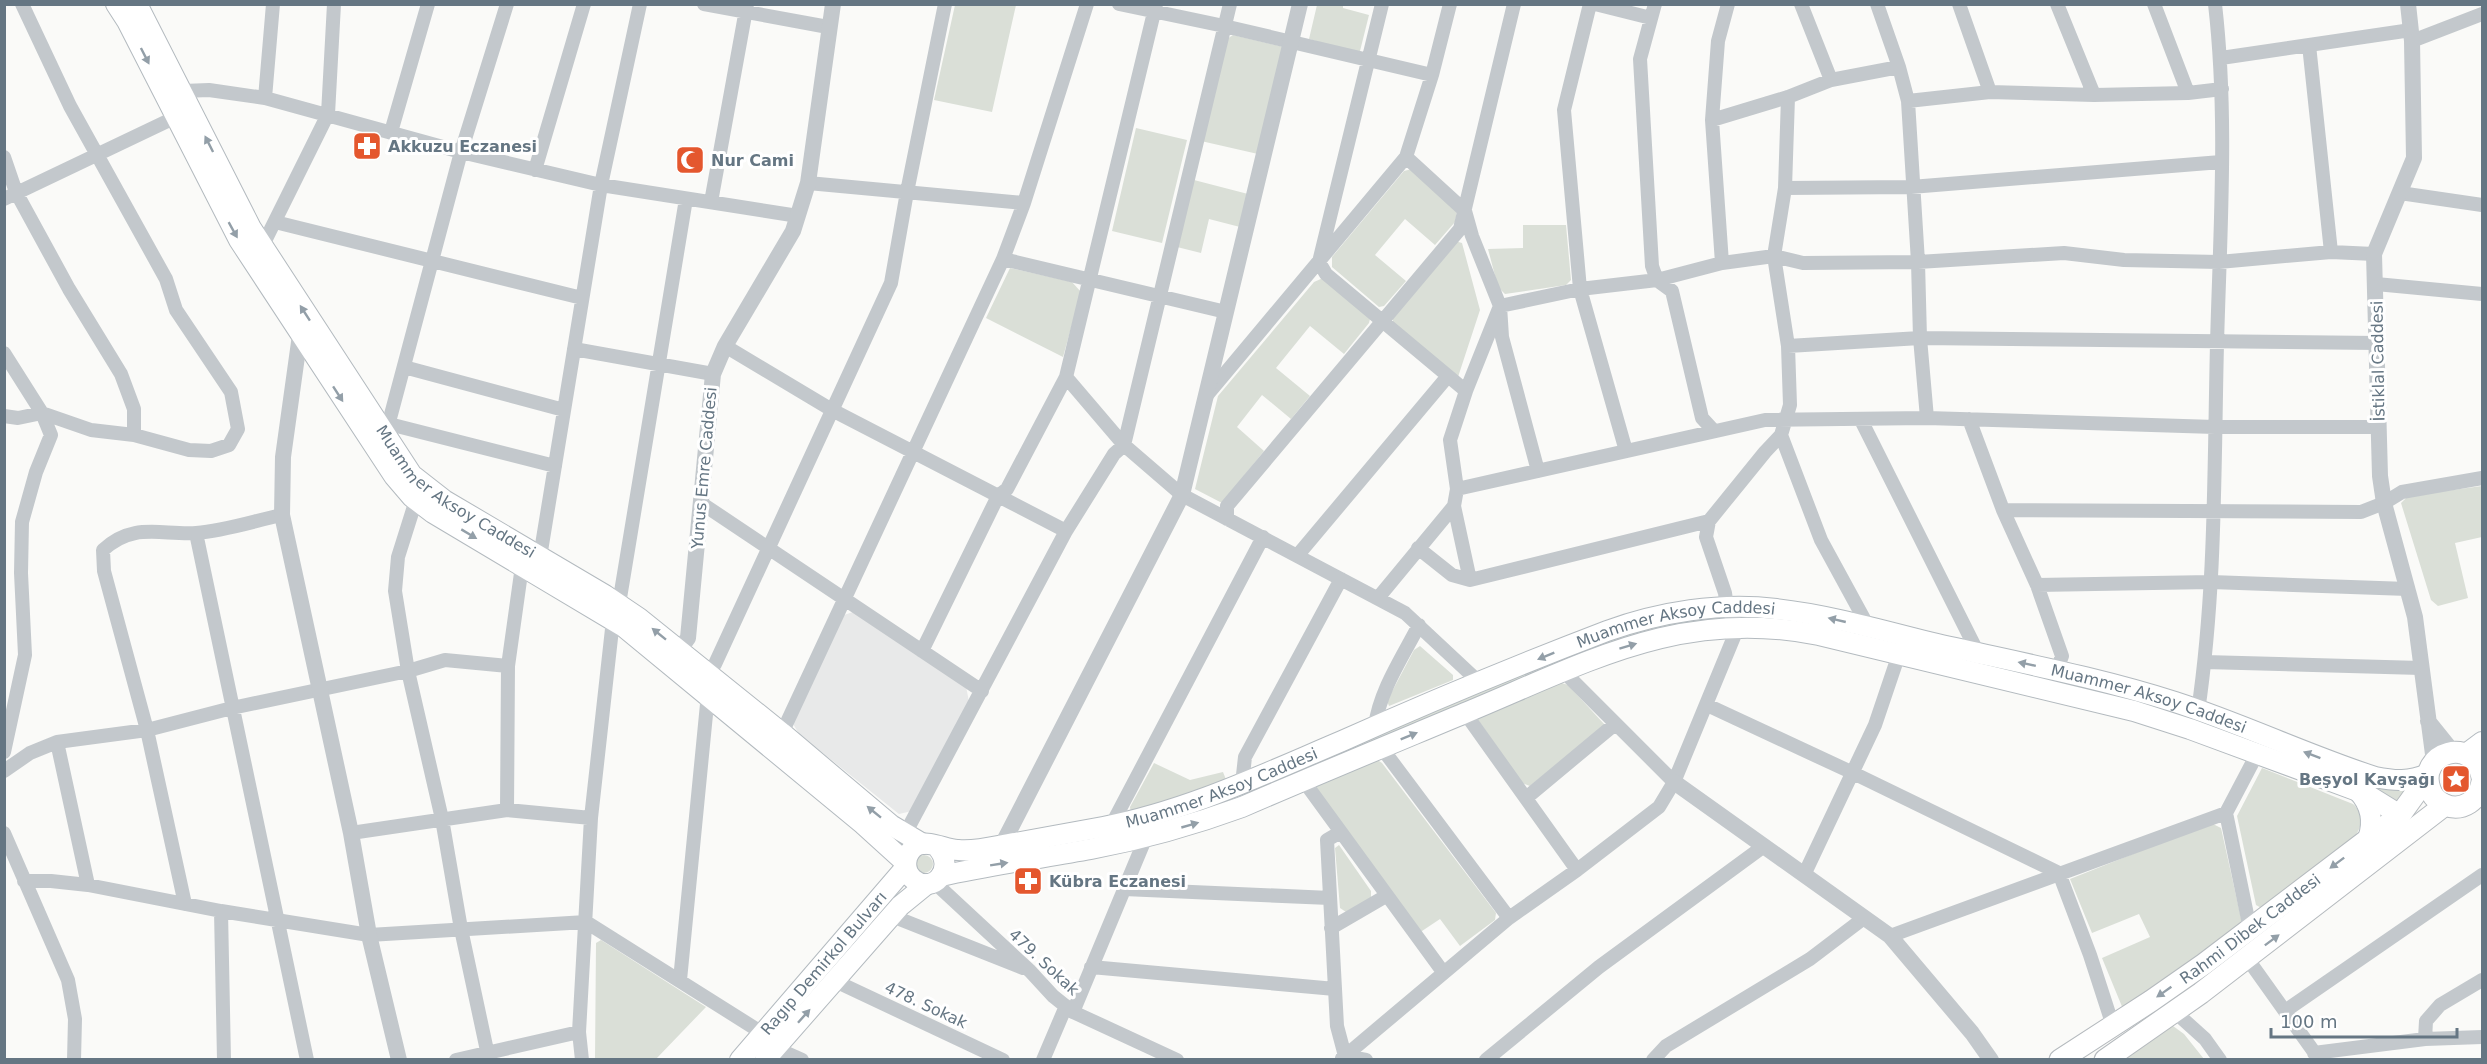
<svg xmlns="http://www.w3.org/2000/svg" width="2487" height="1064" font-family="'DejaVu Sans',sans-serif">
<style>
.built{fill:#e8e9e9}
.green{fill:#dadfd7}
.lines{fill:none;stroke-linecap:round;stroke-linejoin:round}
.secondary-casing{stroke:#b3babf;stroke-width:22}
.primary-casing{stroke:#b5babe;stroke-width:23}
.minor{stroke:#c3c8cc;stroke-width:14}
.tertiary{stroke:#c3c8cc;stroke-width:16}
.secondary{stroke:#fff;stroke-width:20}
.primary{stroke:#fff;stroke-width:21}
.oneway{fill:#939fa8}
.labels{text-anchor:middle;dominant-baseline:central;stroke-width:6;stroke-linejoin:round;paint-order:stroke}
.poi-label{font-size:16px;font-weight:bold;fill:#657683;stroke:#fff;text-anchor:start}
.street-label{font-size:16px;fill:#657683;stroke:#fff}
</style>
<rect width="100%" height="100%" fill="#fafaf8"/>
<path class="built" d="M853,612l113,74 3,16 -57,109 -13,3 -100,-80 -7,-12 52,-107z"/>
<path class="green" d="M955,5h61l-24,107 -58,-12z
M1317,5h26v3l26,7 -9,36 -3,2 -48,-14z
M1233,35l51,12 -26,107 -57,-13 26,-102z
M1136,128l51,12 -25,103 -50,-12z
M1412,169l45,43 -2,10 -20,23 -30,-26 -30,36 31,26 -22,25 -5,1 -47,-40v-10l72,-86z
M1194,180l54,14 -8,33 -31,-8 -8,34 -24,-6z
M1523,225h43l5,55 -5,5 -61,9 -7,-7 -10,-38 35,-1z
M1455,241l7,2 18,67 -22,67 -65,-53v-9z
M1010,268l62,14 9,10 -18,65 -77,-39z
M1323,278l47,41 -1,4 -25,31 -34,-28 -34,42 34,28 -19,23 -29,-24 -25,32 27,24 -42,52 -27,-14 23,-93 96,-114z
M2482,486v51l-27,6 13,55 -30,8 -7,-6 -30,-97 7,-7z
M1757,615l36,3 355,83 239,87 19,3 -11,12 -141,-59 -497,-124z
M1720,616l1,5 -477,175 -2,-5 151,-65 207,-84 67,-20z
M1420,646l33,29v5l-64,26 -2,-5 27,-51z
M1559,682l9,3 37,40 -75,61 -8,-3 -46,-66z
M1376,759l6,4 114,150 -1,7 -35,26 -20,-27 -21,14 -103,-140v-7z
M1154,763l36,17 33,-8 4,10 -96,32 -1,-7z
M2262,768l91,36c12,10 9,23 1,34l-91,71 -7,-4 -19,-89z
M2446 779a10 10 0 1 1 20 0a10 10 0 1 1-20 0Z
M2211,823l10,5 22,99 -120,82 -21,-51 48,-21 -11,-23 -47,19 -22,-54z
M1339,845l32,46v7l-25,14 -6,-4 -5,-60z
M915 864a9 9 0 1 1 18 0a9 9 0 1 1-18 0Z
M601,940l105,67 -50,52h-61l1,-116z
M2173,1026l11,8 20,25 -80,1z"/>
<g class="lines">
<g class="secondary-casing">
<g id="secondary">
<path d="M116,4l11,17 112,219 155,236 18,21 21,16 191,114 239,197 43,39"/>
<path id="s1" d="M137,4l114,224 161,247 32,25 161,95 34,23 143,115 109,92 32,19"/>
<path d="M2466,754l16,-12"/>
<path d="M2358,791c13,14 16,31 10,48"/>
<path id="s2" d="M937,847c20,21 -4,49 -24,32 -11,-9 -8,-28 5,-34 12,-5 28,5 40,5 19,2 38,-4 57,-7 29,-5 59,-11 88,-16 84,-16 161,-53 239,-86 87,-39 176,-76 265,-110 53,-19 113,-29 169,-22 54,6 108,22 161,35 79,18 160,33 238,58 68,22 132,53 200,75 20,4 34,5 53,-3"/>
<path d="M941,876c50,-11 100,-18 150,-27 52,-10 102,-24 151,-42 74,-32 149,-63 223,-94 121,-50 217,-106 354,-78l315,76 56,18 176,65 34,21"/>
<path id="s3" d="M740,1060l166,-193"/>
<path d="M765,1060l135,-154 27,-22"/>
</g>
</g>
<g class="primary-casing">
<g id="primary">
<path d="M2482,777c-8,-42 -65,-25 -52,12 2,7 8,13 15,16 18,7 34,-5 37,-23"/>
<path id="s4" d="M2060,1060l91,-59 53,-37 196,-149 18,-25 10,-6"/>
<path d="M2105,1060l96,-67 244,-188"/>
</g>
</g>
<path class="minor" d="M704,4l124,23
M1119,4l105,22 208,49
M1382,4l-63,258 7,12 140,117
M1590,4l-26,106 16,179 46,162
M1595,4l56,14
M1655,4l-15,55 12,207 5,14 15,11 30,127 12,13
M1801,4l30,76
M1877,4l22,63 9,34 10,161 2,76 7,80
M1959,4l31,88
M2057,4l37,91
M2154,4l34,89
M2412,41l70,-27
M2309,45l22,207
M2221,58l190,-28
M183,91l26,-1 56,8 196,54 140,33 197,31
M1788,97l-3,91 -11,68 14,90 2,59 -9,30 -16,17 -56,69 -239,59 -16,-74 3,-17 -7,-49 16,-49 34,-85 80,-17 77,-9 65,-17 52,-7 29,7 115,-1 146,-9 60,7 95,2 112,-10 43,2
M265,98l8,-94
M1908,101l82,-9 104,3 94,-2 34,-4
M1712,120l76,-23 43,-17 68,-13
M391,132l37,-128
M4,157l12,35 53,97 52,85 13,35v26
M1406,157l59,54 7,25 28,70 2,31 36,134
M535,170l49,-166
M808,183l216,20
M1785,188l126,-1 310,-25
M2400,193l82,12
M4,199l172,-82
M711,202l36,-198
M275,222l307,76
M262,247l66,-133 6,-110
M1003,259l223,53
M1722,263l-10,-143 6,-79 10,-37
M2376,284l106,10
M725,346l107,64 234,121
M1788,346l132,-8 457,5
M574,349l139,25
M4,353l38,60 9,22 -15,37 -14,50 -1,51 4,82 -21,97
M404,367l160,43
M1066,377l58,68 58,50 223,118 75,70
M1207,395l199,-238 26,-82 18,-71
M4,416l14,2 24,-5 49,17 43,5 55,15 22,1 18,-6 9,-16 -7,-37 -55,-82 -10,-31 -96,-173 -48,-102
M1969,419l34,91 34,75 25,71 -5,14
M1861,420l117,233
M389,424l166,42
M1781,435l40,105 48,88
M385,437l76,-285 46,-148
M1457,489l308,-69 162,-2 288,9h164
M416,500l-18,57 -3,34 13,80 34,148 19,110 28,131
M701,503l281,188
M2003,510l358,2 23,-9 18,-11 80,-14
M1227,519v-13l233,-277 54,-225
M196,533l111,527
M1418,548l34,27 18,5
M1297,556l151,-180
M540,557l61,-372 39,-181
M2037,585l174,-3 197,7
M1378,598l76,-92
M619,604l67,-405
M922,651l76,-155 9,-7 59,-112 90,-373
M2205,662l216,6
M1568,669l2,9 104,104
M708,674l7,-10 176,-381 16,-91 38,-188
M1707,705l144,67 208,101 31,82 23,71
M2198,711c18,-121 16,-245 19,-367 3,-113 11,-227 -2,-340
M1465,713l112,157
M1375,726c5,-36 27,-68 44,-101
M782,733l221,-474 21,-56 63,-199
M57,742l31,143
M1381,747l128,171
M4,771l26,-18 27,-11 90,-12 85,-22 176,-37 37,-11 63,6
M1303,780l140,192
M1242,784l3,-27 96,-178
M1526,798l89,-74
M507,810l1,-144 14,-100
M1111,826l152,-289
M4,833l64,147 7,39 -1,41
M351,833l156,-23 84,8
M1339,833l-12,7 10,186 8,30 164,-138 68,-48 82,-63 15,-25 64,-155 -11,-19 -2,-15 -19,-56 3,-16
M905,834l161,-303 48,-77 10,-9 106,-441
M1804,875l71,-150 24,-71
M24,881h27l37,4 133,26 148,24 217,-13 178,112
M934,882l96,89 23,25 20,16 104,48
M1124,889l206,9
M185,904l-38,-174 -43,-159 -1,-21c30,-28 57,-15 93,-17 28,-2 58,-12 86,-18
M221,911l3,149
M892,916l131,52
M1331,928l55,-32
M2250,929l-24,-116 31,-59
M1890,936l336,-123
M2247,958l72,101
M1091,967l244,22
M680,980l28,-286
M835,981l168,79
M2174,1011l31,28 15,21
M2285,1011l197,-136
M1073,1012l73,-175
M2425,1039l1,-18 14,-16 42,-25
M775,1048l27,12
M2314,1053l111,-14 57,-2
M1342,1058l3,-2 21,4
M456,1060l123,-28
M582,1060l-3,-28 12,-214 22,-198
M1043,1060l23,-54
M1486,1060l113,-93 165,-121
M1653,1060l13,-14 144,-87 54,-41"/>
<path class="tertiary" d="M2408,4l4,37 2,117 -40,96 6,222 4,27 31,114 19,145
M300,335l-17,122 -1,58 69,318 18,102 30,125
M672,660l16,-22 25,-264 12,-28 68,-115 15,-48 25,-179
M2428,721l25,31
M1674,782l216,154 82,97 19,27
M1002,845l180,-350 118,-491"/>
<use href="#secondary" class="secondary"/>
<use href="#primary" class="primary"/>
</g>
<defs><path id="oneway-solid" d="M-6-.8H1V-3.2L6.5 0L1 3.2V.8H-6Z" transform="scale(1.5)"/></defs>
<g class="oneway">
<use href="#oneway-solid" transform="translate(145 56) rotate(63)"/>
<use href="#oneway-solid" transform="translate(209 144) rotate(-117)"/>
<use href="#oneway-solid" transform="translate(233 230) rotate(61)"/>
<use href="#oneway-solid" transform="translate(305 313) rotate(-123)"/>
<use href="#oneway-solid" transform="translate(338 394) rotate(57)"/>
<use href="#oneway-solid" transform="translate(469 534) rotate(31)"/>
<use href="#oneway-solid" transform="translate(1837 620) rotate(-167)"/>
<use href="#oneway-solid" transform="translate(659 634) rotate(-141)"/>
<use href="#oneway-solid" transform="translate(1628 646) rotate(-17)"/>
<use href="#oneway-solid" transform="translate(1546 656) rotate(158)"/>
<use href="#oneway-solid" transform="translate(2027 664) rotate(-168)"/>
<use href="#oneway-solid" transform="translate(1409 736) rotate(-22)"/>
<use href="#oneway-solid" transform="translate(2312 755) rotate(-159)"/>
<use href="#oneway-solid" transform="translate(874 812) rotate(-141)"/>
<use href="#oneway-solid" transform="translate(1190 825) rotate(-16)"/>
<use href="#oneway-solid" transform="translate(2337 863) rotate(143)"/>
<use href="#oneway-solid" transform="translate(999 864) rotate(-9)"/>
<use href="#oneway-solid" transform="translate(2272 940) rotate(-37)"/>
<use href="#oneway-solid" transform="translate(2164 992) rotate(145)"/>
<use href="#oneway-solid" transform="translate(804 1016) rotate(-48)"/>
</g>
<defs>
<g id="pharmacy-square" transform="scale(1.5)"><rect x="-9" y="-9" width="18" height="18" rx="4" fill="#e4572e" stroke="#fff"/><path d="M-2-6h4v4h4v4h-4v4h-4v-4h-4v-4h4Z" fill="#fff"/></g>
<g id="mosque-square" transform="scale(1.5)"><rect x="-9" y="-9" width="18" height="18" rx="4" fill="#e4572e" stroke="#fff"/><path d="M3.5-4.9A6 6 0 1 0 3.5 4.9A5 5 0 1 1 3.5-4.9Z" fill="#fff"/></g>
<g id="sight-square" transform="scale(1.5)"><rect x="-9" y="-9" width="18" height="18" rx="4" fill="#e4572e" stroke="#fff"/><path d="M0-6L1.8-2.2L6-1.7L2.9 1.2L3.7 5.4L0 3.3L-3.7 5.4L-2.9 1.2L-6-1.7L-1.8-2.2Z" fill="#fff"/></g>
</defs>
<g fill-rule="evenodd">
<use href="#pharmacy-square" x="367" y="146"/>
<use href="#mosque-square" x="690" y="160"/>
<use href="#sight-square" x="2456" y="779"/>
<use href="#pharmacy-square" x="1028" y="881"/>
</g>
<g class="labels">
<g class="poi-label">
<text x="388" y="146">Akkuzu Eczanesi</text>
<text x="711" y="160">Nur Cami</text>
<text x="2435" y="779" text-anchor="end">Beşyol Kavşağı</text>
<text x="1049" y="881">Kübra Eczanesi</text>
</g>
<g class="street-label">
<text transform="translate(2378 361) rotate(-91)">İstiklal Caddesi</text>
<text transform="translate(704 468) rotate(-85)">Yunus Emre Caddesi</text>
<text stroke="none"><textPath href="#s1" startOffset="590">Muammer Aksoy Caddesi</textPath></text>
<text stroke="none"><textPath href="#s2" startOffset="903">Muammer Aksoy Caddesi</textPath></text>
<text stroke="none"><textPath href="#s2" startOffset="1389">Muammer Aksoy Caddesi</textPath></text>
<text stroke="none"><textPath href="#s2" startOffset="417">Muammer Aksoy Caddesi</textPath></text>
<text stroke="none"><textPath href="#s4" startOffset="231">Rahmi Dibek Caddesi</textPath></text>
<text transform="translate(1044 962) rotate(43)">479. Sokak</text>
<text stroke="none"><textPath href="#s3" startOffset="128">Ragıp Demirkol Bulvarı</textPath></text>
<text transform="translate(926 1005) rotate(25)">478. Sokak</text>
</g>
</g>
<rect width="2487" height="1064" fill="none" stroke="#657683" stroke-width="12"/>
<path d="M2271 1028v9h186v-9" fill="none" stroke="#657683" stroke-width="3"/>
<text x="2280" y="1028" font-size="18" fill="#657683" stroke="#ffffff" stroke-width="4.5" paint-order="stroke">100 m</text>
</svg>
